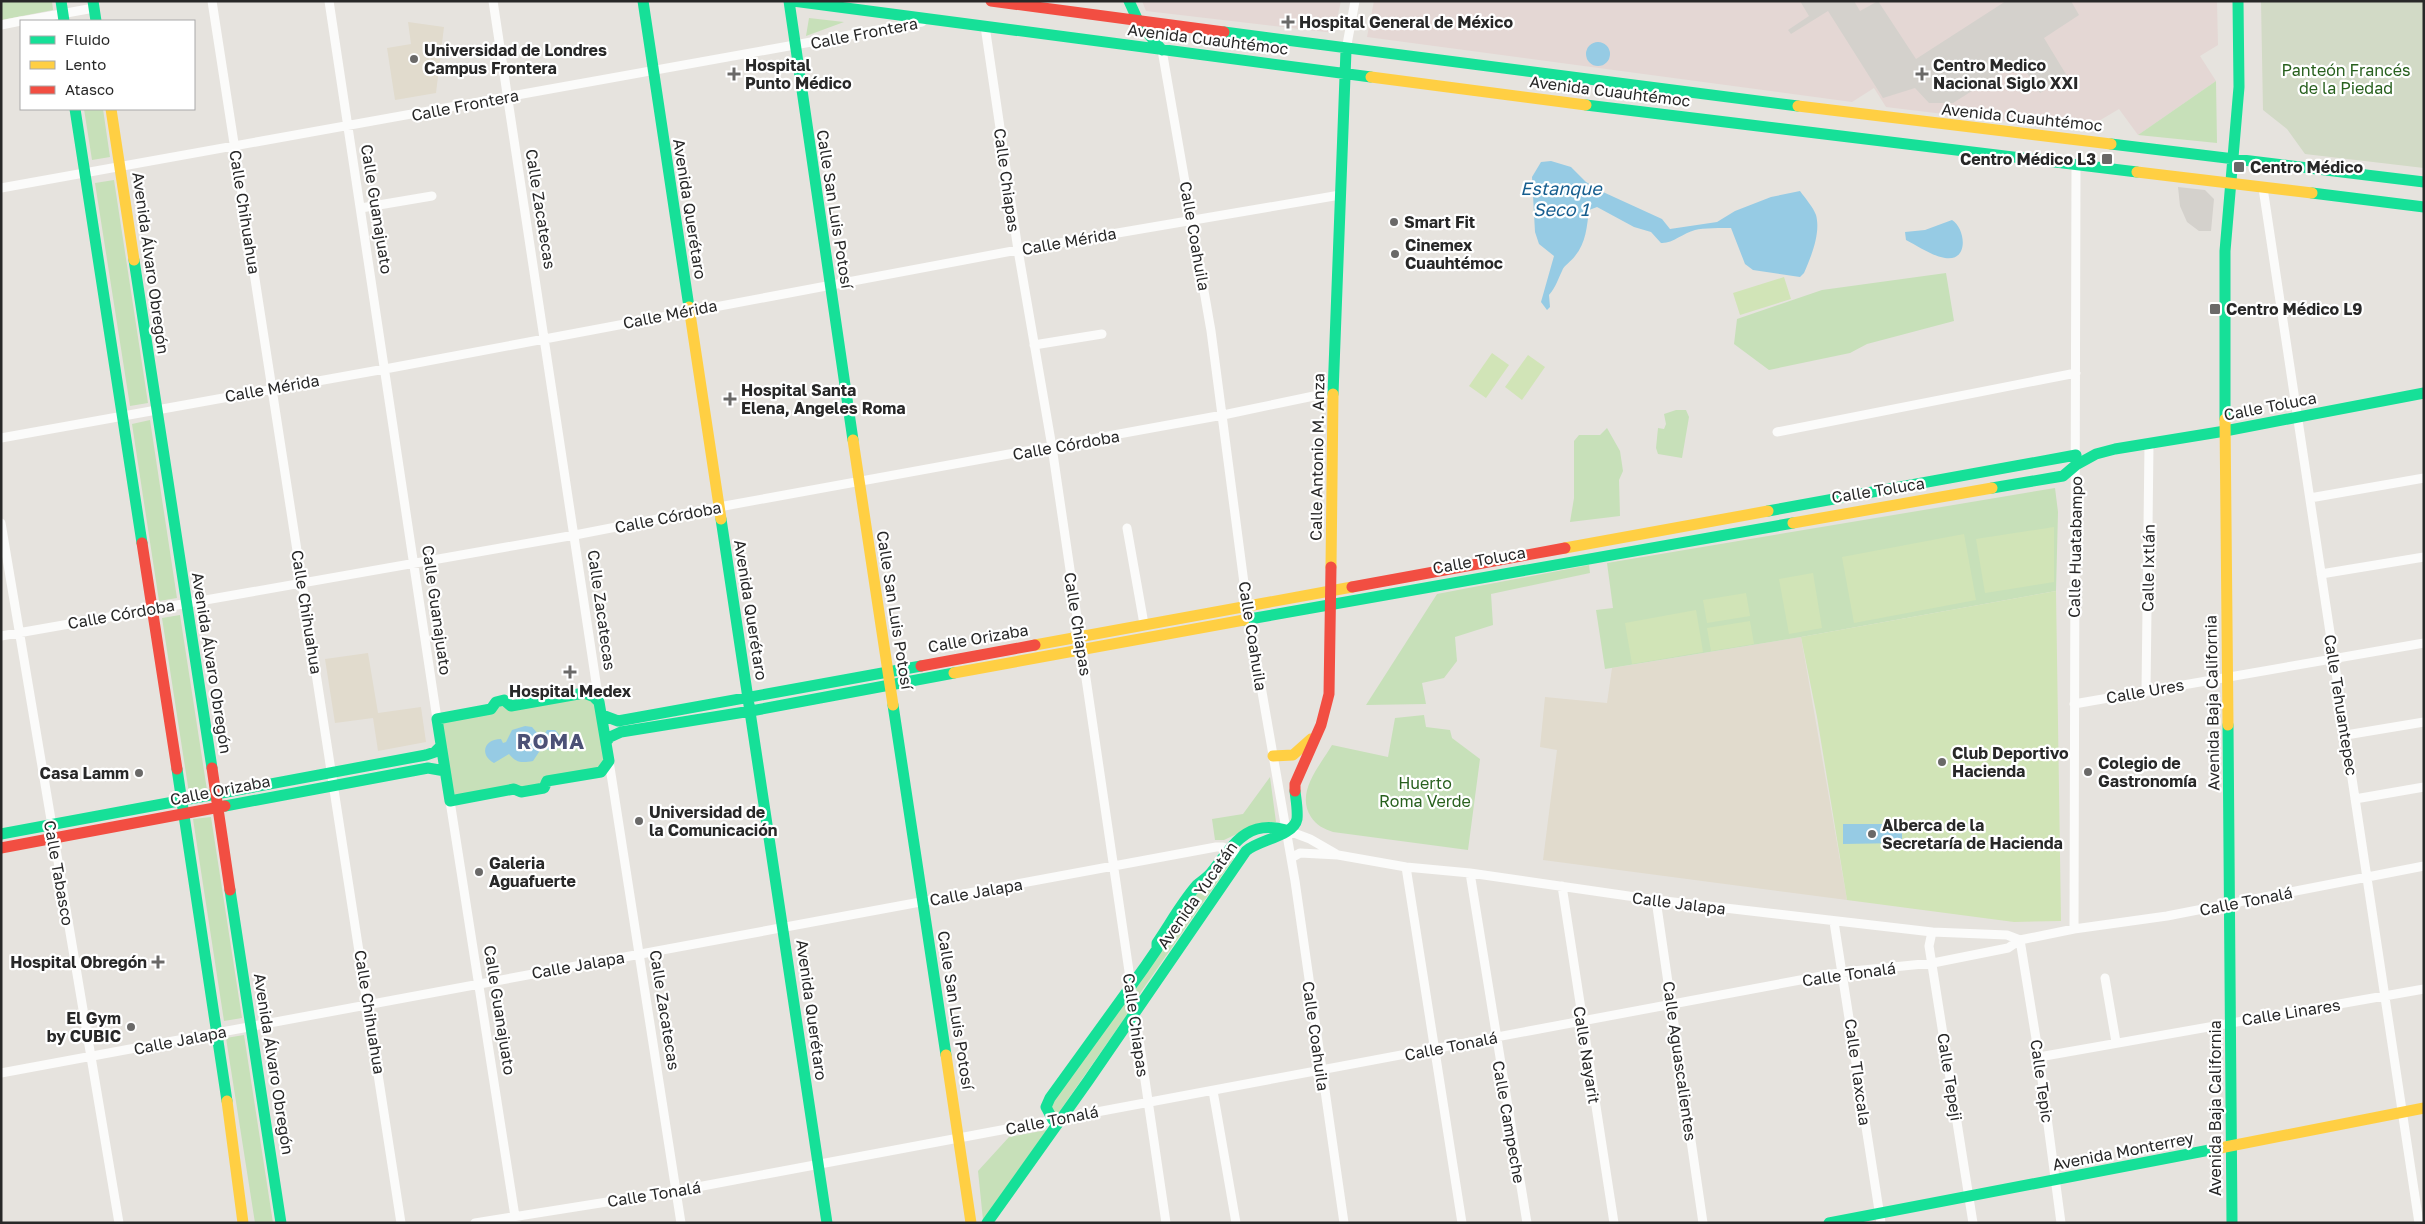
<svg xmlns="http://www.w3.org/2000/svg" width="2425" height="1224" font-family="'Golos Text',sans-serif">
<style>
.education{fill:#e1dbcd}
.medical{fill:#e4d7d4}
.green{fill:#c7e0b9}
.cemetery{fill:#d2dac6}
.pitch{fill:#d1e4b7}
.plaza{fill:#d4d1cc}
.water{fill:#96cbe4}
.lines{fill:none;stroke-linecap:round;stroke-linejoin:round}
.street{stroke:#fbfbfa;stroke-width:9}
.fast{stroke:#16e098;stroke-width:11}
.slow{stroke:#ffcf43;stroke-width:11}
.jam{stroke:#f24e42;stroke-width:11}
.poi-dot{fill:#6a6968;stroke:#fff;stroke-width:2}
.labels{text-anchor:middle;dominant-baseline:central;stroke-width:4.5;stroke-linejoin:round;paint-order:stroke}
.poi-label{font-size:16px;font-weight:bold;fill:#282828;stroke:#fff;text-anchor:start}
.street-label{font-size:16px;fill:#282828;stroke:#fff}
.park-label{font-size:16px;fill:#28601e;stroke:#fff}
.water-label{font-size:18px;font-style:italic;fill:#165e8f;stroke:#fff}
.district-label{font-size:21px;font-weight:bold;letter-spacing:1px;fill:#4c5176;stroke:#fff}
</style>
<rect width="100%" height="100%" fill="#e6e3de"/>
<path class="education" d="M408,22l36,5 -8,66 -41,7 -8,-52 24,-4z
M1801,637l46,263 -304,-40 14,-110 -17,-3 5,-50 62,6 5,-35z
M368,653l10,60 43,-6 5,35 -48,9 -5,-33 -38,5 -10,-64z"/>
<path class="medical" d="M1142,1h199l-7,32 -188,-22z
M1374,1h843l1,44 -18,11 16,25 -78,54 -19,-26 -37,22 -196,-24 -12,-19 -22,14 -485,-65z"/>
<path class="green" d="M1,1h51l1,9 -52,10z
M809,18l35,4 -38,14z
M2216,81l1,62 -79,-8z
M84,109h19l7,48 -18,3z
M114,180l34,223 -18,3 -35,-223z
M1946,273l8,48 -87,23 -17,9 -81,17 -35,-26 3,-25 85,-29z
M1676,410h10l3,7 -7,41 -24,-4 -2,-6 2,-20 6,1 2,-5 -2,-10z
M150,420l27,178 -18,3 -27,-177z
M1607,428l13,23 3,20 -4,9 1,36 -50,6 4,-24v-57l5,-6h21z
M2055,488l3,24 -2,79 -255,46 -196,32 -9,-59 17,-2 -6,-45z
M1589,565l1,8 -99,21 2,31 -38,12 2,24 -13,17 -22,5 4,21 -60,1 71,-111z
M180,615l27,175 -18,3 -27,-175z
M594,697l15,64 -8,11 -151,29 -13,-82 59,-17z
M1424,715l2,12 24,3 2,8 28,21 -12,91 -135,-18c-9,-3 -17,-7 -22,-15 -16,-25 9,-51 21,-72l56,12 7,-39z
M1270,777l6,45 -20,3 -32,15h-9l-3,-21 31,-5z
M211,817l31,201 -18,3 -31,-202z
M1226,855l7,1 -1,5 -96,138 -3,-11 66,-100z
M1129,996l2,13 -74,106 -9,-9z
M244,1035l29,188h-18l-29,-185z
M1047,1130l-64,90 -5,-49 31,-34z"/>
<path class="cemetery" d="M2261,1h163v167l-119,-14 -18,-25 -24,-19z"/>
<path class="pitch" d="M1784,277l7,22 -51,16 -7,-22z
M1492,353l17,12 -23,33 -17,-12z
M1528,355l17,12 -23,33 -17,-13z
M2054,527v55l-69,11 -9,-54z
M1964,534l12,66 -122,23 -12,-66z
M1813,573l9,55 -33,6 -10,-55z
M2056,591l5,330 -47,1 -167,-22 -30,-183 -16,-80z
M1746,593l4,23 -43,7 -4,-23z
M1696,610l7,42 -71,12 -7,-41z
M1750,621l4,23 -43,7 -4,-23z"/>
<path class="plaza" d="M1800,1h54l6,10 18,-10 38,58 90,-58h65l8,14 -35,23 23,38 -27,17 -21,-32 -66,42h-24l-14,-15 -32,10 -55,-87 -37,23 -3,-4 21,-14z
M2178,187l27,3 9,9 -3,32h-12l-12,-9 -7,-16z"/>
<path class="water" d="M1586 54a12 12 0 1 1 24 0a12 12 0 1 1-24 0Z
M1551,161l20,6 15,15 17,10 59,27 8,10 47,-7 18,-11 36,-14 29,-6c5,7 13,16 16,24 5,18 -5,42 -12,58l-4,4 -47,-7 -8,-6 -14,-36c-9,0 -28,0 -36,2 -12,3 -23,14 -34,13l-10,-11 -17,-5 -37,-20 -8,3c-2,16 -3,33 -14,46 -3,5 -11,9 -13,15 -4,8 -6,16 -13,24l1,12 -3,3 -6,-8 13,-46 -15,-12 -4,-12 -3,-55 9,-15z
M1952,220c14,9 17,42 -7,38 -13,-2 -27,-12 -39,-18l-1,-8 20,-2z
M525,726l7,1 7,8h5l3,-5h8c7,6 8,14 1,20l-15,-1 -8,12c-11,2 -17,2 -24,-7l-15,9c-15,-8 -10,-24 7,-24l2,4 3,-1 6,-12z
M1843,824h59v19l-59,1z"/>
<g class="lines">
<path class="street" d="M212,1l189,1222
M329,1l108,718
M493,1l106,701
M22,21l72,-13
M1,25l20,-4
M985,26l33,224 34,197 114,776
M1162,50l49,281 36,275 48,275 49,342
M1346,50l9,-49
M1,188l921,-166
M2263,188l156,1035
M361,208l71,-12
M1034,345l68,-11
M1777,432l299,-59
M1,438l384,-69 633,-119 322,-55
M2310,498l114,-20
M1,523l118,700
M1127,528l17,96
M2321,574l103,-17
M1,636l574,-101 144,-28 504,-92 110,-23
M2146,691l3,-246
M2074,704l350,-61
M2346,735l78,-13
M609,761l72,462
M2355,799l69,-12
M450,801l66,422
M1286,830l24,9 26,15
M1291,858l9,-5 38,2 68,12 64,6 186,27 276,32 75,3 13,5
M1406,867l56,356
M1470,873l57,350
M1562,886l52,337
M1656,900l47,323
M1834,922l47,301
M2074,929l2,-764
M1932,932l-3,14 44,277
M2020,940l19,117 22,166
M2105,978l11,64
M2039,1057l385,-68
M1,1073l1215,-226h7l19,10
M1213,1091l23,132
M475,1223l201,-32 1167,-219 90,-9 75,-15 12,-8 54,-11 93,-13 257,-50"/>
<path class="fast" d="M61,1l3,20
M93,1l3,20
M643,1l46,306
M789,1l64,439
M793,1l578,76
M1129,1l10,22 23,27
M1224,32l574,74
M1586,105l551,67
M75,109l67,434
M2111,144l313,38
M2312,193l112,14
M134,260l78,508
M1333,394l13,-344
M2225,419v-168l14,-164 -1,-86
M1992,488l71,-12 13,-11 20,-11 19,-5 110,-18 199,-38
M1768,511l308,-56
M721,519l106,704
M1244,620l549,-97
M584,693l10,4 5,5 10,59 -8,11 -54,9 -3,7 -23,4 -7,-3 -64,12 -13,-82 54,-10 5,-7 8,-2 7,6z
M893,705l53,350
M602,715l16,6 303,-55
M2228,725l4,498
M606,742l4,-5 11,-5 130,-21 203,-38
M177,769l50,332
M225,806l203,-38 17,3
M1,834l425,-79 9,-3 6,-6
M230,890l51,333
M1053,1120l-7,-13 4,-9 94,-130 13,-19v-6c13,-19 25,-41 40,-58 4,-4 10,-7 14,-12 22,-27 34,-54 75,-43
M987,1223l101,-142 158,-230c12,-11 48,-15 51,-32 1,-9 -1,-19 -2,-28
M1829,1223l391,-75"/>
<path class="slow" d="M1371,77l215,28
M1798,106l313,38
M111,109l23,151
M2137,172l175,21
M689,307l32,212
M2225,419l3,306
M853,440l40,265
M1793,523l199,-35
M1565,548l203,-37
M1331,567l2,-173
M1035,645l317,-58
M954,673l290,-53
M1273,756l20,-1 18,-16
M946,1055l25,168
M227,1101l16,122
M2220,1148l204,-40"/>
<path class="jam" d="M991,1l233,31
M142,543l35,226
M1352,587l213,-39
M921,666l114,-21
M212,768l18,122
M1295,791v-7l26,-59 8,-31 2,-127
M1,848l224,-42"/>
</g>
<g class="poi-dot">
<path d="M1285.5 14.5h5v5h5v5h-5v5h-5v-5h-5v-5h5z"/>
<circle cx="414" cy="59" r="5"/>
<path d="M731.5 66.5h5v5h5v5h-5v5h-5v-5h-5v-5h5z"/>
<path d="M1919.5 66.5h5v5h5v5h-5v5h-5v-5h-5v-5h5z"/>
<rect x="2101" y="153" width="12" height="12" rx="2.5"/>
<rect x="2233" y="161" width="12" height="12" rx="2.5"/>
<circle cx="1394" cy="222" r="5"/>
<circle cx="1395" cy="254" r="5"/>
<rect x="2209" y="303" width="12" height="12" rx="2.5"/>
<path d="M727.5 391.5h5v5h5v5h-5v5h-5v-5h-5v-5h5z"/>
<path d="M567.5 664.5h5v5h5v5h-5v5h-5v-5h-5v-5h5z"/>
<circle cx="1942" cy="762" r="5"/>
<circle cx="2088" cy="772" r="5"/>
<circle cx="139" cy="773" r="5"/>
<circle cx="639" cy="821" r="5"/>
<circle cx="1872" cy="834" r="5"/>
<circle cx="479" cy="872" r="5"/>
<path d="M155.5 954.5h5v5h5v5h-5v5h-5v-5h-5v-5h5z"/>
<circle cx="131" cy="1027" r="5"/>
</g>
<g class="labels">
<g class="poi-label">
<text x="1299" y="22">Hospital General de México</text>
<text x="424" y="50">Universidad de Londres<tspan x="424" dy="18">Campus Frontera</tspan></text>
<text x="745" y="65">Hospital<tspan x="745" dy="18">Punto Médico</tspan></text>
<text x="1933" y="65">Centro Medico<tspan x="1933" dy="18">Nacional Siglo XXI</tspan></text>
<text x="2096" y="159" text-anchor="end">Centro Médico L3</text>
<text x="2250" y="167">Centro Médico</text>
<text x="1404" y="222">Smart Fit</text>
<text x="1405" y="245">Cinemex<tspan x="1405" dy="18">Cuauhtémoc</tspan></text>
<text x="2226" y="309">Centro Médico L9</text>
<text x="741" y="390">Hospital Santa<tspan x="741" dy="18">Elena, Angeles Roma</tspan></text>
<text x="570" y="691" text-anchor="middle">Hospital Medex</text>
<text x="1952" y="753">Club Deportivo<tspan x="1952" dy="18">Hacienda</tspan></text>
<text x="2098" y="763">Colegio de<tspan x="2098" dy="18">Gastronomía</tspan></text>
<text x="129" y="773" text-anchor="end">Casa Lamm</text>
<text x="649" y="812">Universidad de<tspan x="649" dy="18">la Comunicación</tspan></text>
<text x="1882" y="825">Alberca de la<tspan x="1882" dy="18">Secretaría de Hacienda</tspan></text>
<text x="489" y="863">Galeria<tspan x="489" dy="18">Aguafuerte</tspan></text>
<text x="147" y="962" text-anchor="end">Hospital Obregón</text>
<text x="121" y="1018" text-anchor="end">El Gym<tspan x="121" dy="18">by CUBIC</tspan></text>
</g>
<g class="street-label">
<text transform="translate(864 33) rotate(-11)">Calle Frontera</text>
<text transform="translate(1208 39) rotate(7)">Avenida Cuauhtémoc</text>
<text transform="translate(1610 91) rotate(7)">Avenida Cuauhtémoc</text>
<text transform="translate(465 105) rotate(-11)">Calle Frontera</text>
<text transform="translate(2022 117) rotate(6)">Avenida Cuauhtémoc</text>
<text transform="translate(1007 180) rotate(82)">Calle Chiapas</text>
<text transform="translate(377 209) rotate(81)">Calle Guanajuato</text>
<text transform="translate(541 209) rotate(81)">Calle Zacatecas</text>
<text transform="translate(690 209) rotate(81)">Avenida Querétaro</text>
<text transform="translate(835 209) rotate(81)">Calle San Luis Potosí</text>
<text transform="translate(245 212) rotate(81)">Calle Chihuahua</text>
<text transform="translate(1195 236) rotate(80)">Calle Coahuila</text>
<text transform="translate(1069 241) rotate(-10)">Calle Mérida</text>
<text transform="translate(151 263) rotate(82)">Avenida Álvaro Obregón</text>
<text transform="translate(670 314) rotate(-11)">Calle Mérida</text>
<text transform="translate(272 388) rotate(-10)">Calle Mérida</text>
<text transform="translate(2270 406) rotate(-11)">Calle Toluca</text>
<text transform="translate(1066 445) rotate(-10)">Calle Córdoba</text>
<text transform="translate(1317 457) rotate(-89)">Calle Antonio M. Anza</text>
<text transform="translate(1878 490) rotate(-9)">Calle Toluca</text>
<text transform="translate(668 517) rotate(-11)">Calle Córdoba</text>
<text transform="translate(2075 547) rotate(-89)">Calle Huatabampo</text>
<text transform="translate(1479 560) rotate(-10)">Calle Toluca</text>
<text transform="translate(2148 568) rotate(-89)">Calle Ixtlán</text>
<text transform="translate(437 610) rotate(82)">Calle Guanajuato</text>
<text transform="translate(602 610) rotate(82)">Calle Zacatecas</text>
<text transform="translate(751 610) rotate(81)">Avenida Querétaro</text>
<text transform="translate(895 610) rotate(81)">Calle San Luis Potosí</text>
<text transform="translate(307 612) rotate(81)">Calle Chihuahua</text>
<text transform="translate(121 614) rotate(-10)">Calle Córdoba</text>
<text transform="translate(1078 624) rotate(81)">Calle Chiapas</text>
<text transform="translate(1253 636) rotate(81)">Calle Coahuila</text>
<text transform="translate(978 638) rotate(-10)">Calle Orizaba</text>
<text transform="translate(212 663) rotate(81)">Avenida Álvaro Obregón</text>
<text transform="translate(2145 691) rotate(-10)">Calle Ures</text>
<text transform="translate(2212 703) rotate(-91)">Avenida Baja California</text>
<text transform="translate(2341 705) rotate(81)">Calle Tehuantepec</text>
<text transform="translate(220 790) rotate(-11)">Calle Orizaba</text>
<text transform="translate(59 873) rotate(80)">Calle Tabasco</text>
<text transform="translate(976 892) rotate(-10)">Calle Jalapa</text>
<text transform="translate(1197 895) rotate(-55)">Avenida Yucatán</text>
<text transform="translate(2246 901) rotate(-11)">Calle Tonalá</text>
<text transform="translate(1679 903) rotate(7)">Calle Jalapa</text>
<text transform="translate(578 965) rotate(-10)">Calle Jalapa</text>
<text transform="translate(1849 974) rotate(-8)">Calle Tonalá</text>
<text transform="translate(500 1010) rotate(81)">Calle Guanajuato</text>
<text transform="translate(665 1010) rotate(81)">Calle Zacatecas</text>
<text transform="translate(812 1010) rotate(82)">Avenida Querétaro</text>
<text transform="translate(956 1010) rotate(81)">Calle San Luis Potosí</text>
<text transform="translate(370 1012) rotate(81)">Calle Chihuahua</text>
<text transform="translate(2291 1012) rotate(-9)">Calle Linares</text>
<text transform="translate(1136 1025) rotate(82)">Calle Chiapas</text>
<text transform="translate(1316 1036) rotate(82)">Calle Coahuila</text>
<text transform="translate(180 1040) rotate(-11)">Calle Jalapa</text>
<text transform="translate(1451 1046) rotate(-11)">Calle Tonalá</text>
<text transform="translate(1587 1055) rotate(81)">Calle Nayarit</text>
<text transform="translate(1680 1061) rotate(82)">Calle Aguascalientes</text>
<text transform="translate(274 1064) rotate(81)">Avenida Álvaro Obregón</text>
<text transform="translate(1858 1072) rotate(82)">Calle Tlaxcala</text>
<text transform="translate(1950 1077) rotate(81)">Calle Tepeji</text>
<text transform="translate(2042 1081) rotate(82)">Calle Tepic</text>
<text transform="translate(2215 1108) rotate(-90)">Avenida Baja California</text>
<text transform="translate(1052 1120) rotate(-11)">Calle Tonalá</text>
<text transform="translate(1509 1122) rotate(80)">Calle Campeche</text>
<text transform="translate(2123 1151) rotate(-11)">Avenida Monterrey</text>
<text transform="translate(654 1194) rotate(-9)">Calle Tonalá</text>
</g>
<g class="park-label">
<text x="2346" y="70">Panteón Francés<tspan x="2346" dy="18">de la Piedad</tspan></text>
<text x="1425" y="783">Huerto<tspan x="1425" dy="18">Roma Verde</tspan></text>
</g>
<g class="water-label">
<text x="1561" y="188">Estanque<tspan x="1561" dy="21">Seco 1</tspan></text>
</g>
<g class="district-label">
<text x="551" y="741">ROMA</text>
</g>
</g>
<rect width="2425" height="1224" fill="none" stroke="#282828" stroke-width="5"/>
<rect x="20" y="20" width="175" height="90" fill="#ffffff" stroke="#a9a9a9"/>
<rect x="30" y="36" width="25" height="8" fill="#16e098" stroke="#a9a9a9"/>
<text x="65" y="45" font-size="15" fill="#282828">Fluido</text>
<rect x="30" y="61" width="25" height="8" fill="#ffcf43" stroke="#a9a9a9"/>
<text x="65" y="70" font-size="15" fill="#282828">Lento</text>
<rect x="30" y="86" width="25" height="8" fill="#f24e42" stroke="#a9a9a9"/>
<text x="65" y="95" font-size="15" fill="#282828">Atasco</text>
</svg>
